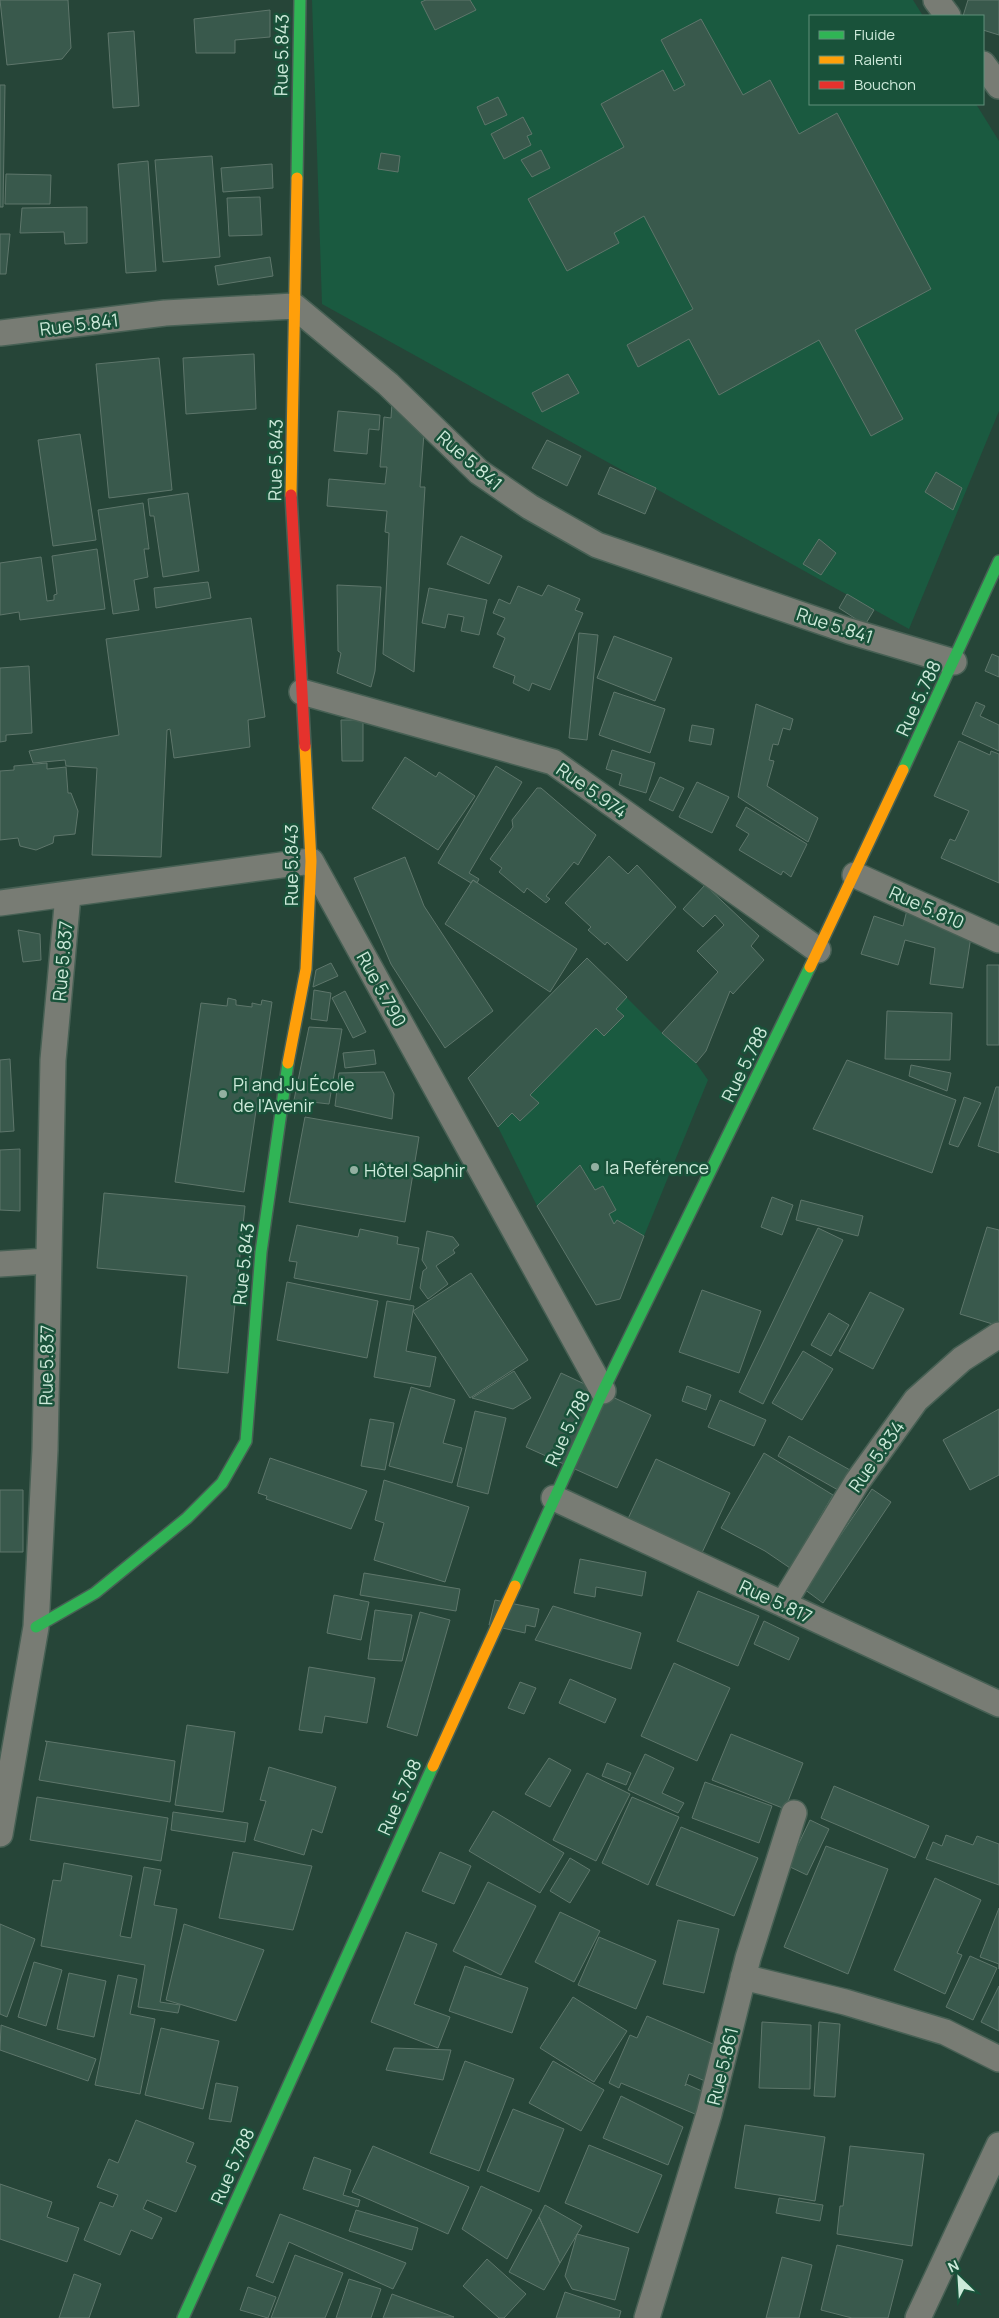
<svg xmlns="http://www.w3.org/2000/svg" width="999" height="2318" font-family="Manrope,sans-serif">
<style>
.built{fill:#1a5a40}
.building{fill:#39594c;stroke:#5e766b}
.lines{fill:none;stroke-linecap:round;stroke-linejoin:round}
.street-casing{stroke:#476054;stroke-width:28}
.fast-casing{stroke:#476054;stroke-width:14}
.slow-casing{stroke:#476054;stroke-width:14}
.jam-casing{stroke:#476054;stroke-width:14}
.street{stroke:#787c74;stroke-width:25}
.fast{stroke:#30b455;stroke-width:11}
.slow{stroke:#ff9f0a;stroke-width:11}
.jam{stroke:#e5322d;stroke-width:11}
.poi-dot{fill:#93b0a1;stroke:#19523a;stroke-width:2}
.labels{text-anchor:middle;dominant-baseline:central;stroke-width:5;stroke-linejoin:round;paint-order:stroke}
.street-label{font-size:18px;fill:#cdeada;stroke:#19523a}
.poi-label{font-size:18px;fill:#cdeada;stroke:#19523a;text-anchor:start}
</style>
<rect width="100%" height="100%" fill="#264538"/>
<path class="built" d="M312,0h601l10,16h-113v88h166l23,37v270l-90,218 -587,-325z
M587,958l75,75 34,30 12,17 -64,156 -48,69 -59,-99 -39,-79 -30,-49z"/>
<path class="building" d="M0,0h68l3,48 -9,11 -55,6z
M426,0h44l6,10 -41,20 -14,-28z
M968,0h31v35l-16,-5v-14h-20z
M270,10v27l-35,3v13h-39l-2,-34z
M701,19l42,76 27,-15 29,54 38,-21 94,176 -76,41 48,89 -32,17 -52,-96 -100,55 -30,-56 -51,28 -11,-22 66,-36 -49,-93 -30,17 5,10 -52,28 -39,-72 96,-52 -23,-43 62,-34 11,21 11,-6 -24,-45z
M134,31l5,75 -26,2 -5,-75z
M0,85h5l-2,122h-3z
M498,97l9,18 -22,10 -8,-18z
M523,117l9,17 -5,2 4,9 -27,14 -13,-25z
M541,150l9,18 -18,9 -11,-17z
M381,153l19,3 -2,16 -20,-3z
M212,156l8,101 -57,5 -8,-102z
M148,161l8,110 -30,2 -8,-109z
M272,164l1,24 -50,4 -2,-24z
M6,174l45,1 -1,29h-45z
M260,197l2,38 -33,1 -2,-38z
M87,207v36l-22,1 -1,-12 -44,1 2,-25z
M0,234h10l-4,40h-6z
M270,257l3,19 -55,9 -3,-19z
M254,354l2,55 -70,5 -3,-56z
M159,358l13,132 -63,8 -13,-134z
M568,374l11,19 -37,19 -10,-19z
M392,403l34,3 -6,81h5l-11,185 -31,-18 6,-121 -4,-1 2,-21 -60,-5 2,-27 56,5 2,-17h-7l4,-50 7,1z
M338,411l42,4 -1,15 -10,-1 -2,25 -33,-3z
M80,434l16,106 -43,6 -15,-106z
M547,440l34,16 -14,30 -35,-18z
M610,467l46,21 -11,26 -47,-20z
M936,472l26,16 -9,22 -28,-18z
M188,493l11,78 -36,6 -9,-61h-4l-2,-17z
M143,503l6,46h-5l4,28 -14,3 5,30 -26,4 -15,-104z
M461,536l41,20 -13,28 -42,-20z
M819,539l17,14 -15,22 -18,-11z
M97,549l8,60 -85,11 -1,-8 -19,3v-52l41,-6 6,44 7,-1v-5l3,-1 -5,-38z
M208,582l3,16 -55,10 -2,-20z
M337,585l44,2 -6,84 -4,16 -34,-14 4,-20 -3,-2z
M548,585l32,14 -5,11 8,3 -33,77 -18,-7 -3,8 -16,-8 2,-7 -22,-9 12,-29 -8,-4 8,-16 -12,-5 6,-14 11,5 8,-18 24,10z
M429,588l58,12 -8,35 -18,-4 3,-14 -16,-3 -3,14 -23,-5z
M847,594l27,16 -9,15 -26,-17z
M251,618l14,99 -17,3 2,27 -76,11 -4,-29 -3,1 -6,127 -69,-2 5,-87 -31,-2 -1,-6 -32,3 -4,-12 90,-16 -13,-96z
M579,633l19,2 -11,105 -18,-2z
M614,636l58,22 -17,43 -58,-23z
M992,654l7,3v20l-14,-6z
M29,666l3,67 -26,2v6l-6,1v-74z
M614,692l51,17 -15,44 -51,-18z
M976,702l9,4 -5,10 19,9v26l-37,-17z
M756,704l37,15 -3,11 -7,-2 -5,17 -5,-1 -4,16 5,1 -7,25 51,32 -10,24 -70,-45z
M341,720h22v41h-21z
M692,725l22,4 -3,16 -22,-4z
M959,741l31,14 1,-4 8,3v129l-58,-25 9,-19 5,2 14,-30 -35,-15z
M612,750l43,13 -9,30 -27,-8 3,-11 -16,-5z
M405,757l31,20 3,-5 36,24 -37,54 -66,-42z
M47,763v6l19,-2 2,26h3l7,18 -3,23 -21,2 -1,7 -17,7 -16,-4 -2,-8 -18,2v-69l14,-1v-4z
M496,766l26,16 -53,91 10,6 -2,4 -4,-3 -2,3 -33,-20z
M660,777l24,11 -11,23 -24,-11z
M697,782l32,15 -17,36 -33,-16z
M537,788h4l55,47 -18,30 -4,-3 -28,34 4,3 -4,4 -19,-15 -3,5 -25,-21 3,-4 -12,-9 23,-32 -1,-7z
M746,807l61,37 -16,33 -8,-6 -2,4 -42,-25 10,-16 -13,-8z
M609,856l19,18 9,-9 39,42 -49,54 -20,-19 -2,3 -17,-15 3,-3 -26,-24z
M405,857l19,49 69,105 -48,37 -54,-84 -37,-86z
M473,880l104,69 -27,43 -105,-68z
M705,885l54,51 -8,10 13,14 -31,34 -3,-3 -24,60 -10,12 -34,-30 56,-61 -21,-21 27,-26 -9,-10 -12,12 -20,-18z
M907,910l65,20 -9,58 -33,-4 5,-36 -30,-8 -7,25 -37,-11 13,-38 29,10z
M18,930l22,4 1,26 -18,2z
M587,958l40,39 -11,12 8,7 -20,20 -8,-8 -66,67 9,8 -19,18 -8,-8 -14,14 -30,-49z
M331,963l7,13 -25,11 3,-17z
M987,965h12v80h-12z
M314,990l17,3 -4,28 -16,-2z
M345,991l21,41 -13,6 -21,-40z
M228,998l8,2v5l16,2v-4l9,2 1,-5 10,2 -28,190 -69,-10 26,-179 26,3z
M887,1011l65,2 -2,47 -65,-1z
M309,1027l33,2 -13,75 -35,-4z
M374,1050l2,14 -31,4 -2,-15z
M10,1059l4,72 -14,1v-72z
M847,1060l109,40 -24,73 -119,-44z
M911,1065l40,8 -4,18 -38,-15z
M384,1072l10,22 -2,25 -57,-13 4,-33z
M996,1087h3v66l-21,-7z
M964,1097l17,6 -23,44 -9,-3z
M305,1117l114,20 -14,85 -116,-20z
M20,1149v62l-20,-1v-60z
M580,1165l15,25 8,-4 13,24 -7,4 5,10 3,-4 27,16 -24,63 -24,6 -59,-99z
M104,1193l141,13 -17,167 -50,-5 9,-92 -90,-8z
M772,1197l21,8 -11,30 -21,-8z
M801,1200l62,16 -5,20 -62,-16z
M297,1225l61,12 2,-8 38,8 -1,7 22,4 -9,52 -116,-22 3,-16 -8,-1z
M987,1227l12,3v96l-39,-12z
M818,1228l25,12 -80,164 -24,-12z
M427,1231l26,6 6,8 -6,5 2,3 -19,13 12,18 -20,15 -8,-11 3,-17 4,-3 -5,-8z
M471,1273l57,87 -58,38 -57,-87z
M287,1282l91,19 -11,57 -90,-18z
M702,1290l59,21 -22,62 -60,-21z
M870,1292l34,17 -31,60 -34,-18z
M387,1301l27,5 -8,45 30,6 -6,30 -56,-10z
M829,1313l20,12 -18,31 -20,-11z
M803,1351l30,18 -31,51 -30,-17z
M514,1371l17,27 -18,11 -41,-11z
M561,1373l90,42 -34,73 -91,-41z
M687,1386l24,9 -5,15 -24,-9z
M411,1387l44,13 -12,43 19,5 -10,35 -63,-17z
M720,1400l46,20 -12,26 -46,-19z
M999,1409v66l-29,15 -27,-50z
M475,1411l31,7 -18,76 -31,-8z
M370,1419l24,4 -9,47 -24,-4z
M789,1436l61,34 -12,20 -60,-34z
M764,1453l69,42 -43,73 -25,-17 -44,-23z
M270,1458l97,33 -16,38 -85,-30 1,-3 -9,-3z
M656,1459l74,34 -30,64 -74,-34z
M384,1480l85,27 -24,75 -71,-22 10,-37 -9,-3z
M872,1489l19,13 -68,101 -19,-14z
M0,1490h23v62h-23z
M580,1559l66,13 -4,24 -46,-9 -1,10 -21,-4z
M364,1573l96,16 -4,22 -96,-16z
M698,1591l61,25 -21,50 -61,-25z
M334,1595l35,7 -8,38 -34,-7z
M495,1600l44,9 -4,18 -9,-2 -1,8 -36,-8z
M553,1606l88,27 -10,36 -96,-29z
M375,1610l37,5 -10,46 -34,-2z
M420,1612l30,8 -33,116 -30,-9z
M764,1621l35,17 -10,22 -35,-16z
M674,1663l56,25 -33,73 -56,-25z
M309,1667l66,11 -8,45 -42,-7 -3,17 -23,-3z
M570,1679l46,20 -11,24 -46,-20z
M520,1682l16,6 -12,26 -16,-6z
M187,1725l48,7 -12,80 -48,-7z
M731,1734l72,29 -18,46 -73,-29z
M45,1741l130,20 -5,41 -131,-22 8,-38z
M645,1754l29,14 -12,25 22,10 -6,10 -50,-23z
M549,1758l22,12 -21,37 -25,-13z
M607,1763l24,10 -5,12 -24,-9z
M269,1767l67,20 -14,46 -10,-4 -8,26 -50,-15 12,-39 -6,-1z
M587,1773l43,21 -34,67 -43,-21z
M705,1782l67,24 -13,37 -67,-25z
M834,1786l95,40 -14,32 -94,-40z
M37,1797l131,21 -7,43 -131,-21z
M632,1797l47,20 -31,68 -46,-22z
M493,1811l71,42 -24,40 -71,-42z
M173,1812l75,11 -3,19 -74,-12z
M810,1820l19,9 -22,46 -19,-9z
M681,1827l77,31 -24,58 -78,-31z
M946,1835l27,10 4,-9 22,8v41l-73,-26 7,-17 9,4z
M826,1846l62,23 -40,105 -64,-27z
M233,1852l79,14 -19,64 -74,-12z
M440,1852l31,14 -17,38 -32,-13z
M570,1858l20,12 -20,33 -20,-12z
M64,1863l68,13 -12,60 11,2 13,-71 17,3 -7,35 23,4 -17,93 20,3 -2,8 -40,-6 7,-42 -104,-19 12,-66 8,1z
M935,1878l46,22 -24,53 5,2 -17,39 -51,-24z
M488,1882l48,24 -35,69 -48,-24z
M999,1908v61v-5l-19,-7z
M560,1912l40,19 -26,51 -39,-20z
M678,1920l41,9 -15,64 -41,-9z
M0,1924l35,15 -28,78 -7,-3z
M184,1924l80,26 -28,71 -70,-21z
M406,1932l31,12 -23,60 36,13 -12,31 -67,-26z
M599,1937l57,24 -20,48 -58,-24z
M970,1956l27,12 -24,52 -27,-13z
M34,1962l28,8 -16,56 -28,-9z
M465,1966l63,22 -16,45 -63,-22z
M69,1973l37,8 -12,56 -37,-8z
M118,1975l19,4 -7,35 25,5 -15,75 -45,-9z
M999,1986v45l-18,-9z
M573,1997l54,34 -33,51 -54,-34z
M647,2016l73,31 -15,34 -16,-7 -4,12 1,-2 18,8 -9,22 -74,-31 -2,5 -10,-5 21,-48 7,3z
M762,2022l49,3 -1,64 -51,-1z
M819,2022l21,2 -5,73 -21,-1z
M1,2025l95,34 -8,22 -88,-31z
M161,2028l58,13 -16,68 -58,-14z
M394,2048l57,2 -8,30 -57,-10z
M465,2061l49,18 -35,92 -49,-18z
M553,2061l51,29 -23,41 -52,-28z
M216,2083l22,4 -7,35 -22,-3z
M621,2096l62,31 -15,38 -65,-27z
M513,2109l51,20 -25,63 -52,-21z
M136,2120l58,23 -8,19 10,4 -20,46 -29,-12 -4,9 19,9 -10,21 -21,-9 -11,25 -36,-15 16,-38 13,5 5,-12 -21,-8 12,-28 9,4z
M745,2125l80,12 -10,64 -80,-13z
M589,2145l73,30 -24,58 -73,-30z
M373,2146l96,41 -21,47 -96,-42z
M850,2146l74,8 -12,92 -75,-12 3,-28h3z
M314,2157l37,13 -8,25 17,5 -2,7 -55,-18z
M0,2184l52,18 -5,15 32,11 -12,34 -67,-23z
M481,2186l51,24 -25,49 -45,-30z
M779,2198l44,7 -3,16 -44,-8z
M545,2205l37,21 -22,37 -21,-46z
M356,2210l62,18 -6,22 -63,-19z
M280,2214l126,49 -13,26 -104,-47 -16,41 -17,-7z
M539,2217l21,46 -16,27 -35,-18z
M577,2234l52,14 -14,52 -43,-11 -7,-13z
M837,2245l66,15 -15,58h-36l-31,-8z
M295,2255l48,18 -18,45h-54z
M782,2257l30,8 -13,53h-33z
M487,2259l39,35 -22,24h-5l-36,-32z
M74,2274l27,10 -12,34h-30z
M349,2279l32,10 -10,29h-35z
M248,2287l28,10 -8,21 -28,-8z
M565,2292l56,19 -2,7h-63z
M392,2294l62,23 -71,1z"/>
<g class="lines">
<g class="street-casing">
<path id="street" d="M936,0l12,16
M983,64l16,22
M0,333l165,-20 129,-7 94,78 91,88 51,35 67,38 252,86 105,31
M302,692l251,70 265,188
M855,875l144,65
M0,903l311,-42 292,530
M0,1264l47,-3
M554,1498l445,206
M783,1604l74,-122 59,-82 46,-41 37,-24
M0,1834l36,-207 9,-177 8,-390 15,-165
M743,1977l102,25 100,30 54,27
M647,2318l62,-204 39,-156 46,-145
M918,2318l81,-173"/>
</g>
<g class="fast-casing">
<path id="fast" d="M297,178l3,-178
M903,770l96,-209
M515,1586l88,-195 207,-424
M36,1627l59,-34 92,-75 35,-35 24,-42 15,-189 27,-189
M183,2318l250,-552"/>
</g>
<g class="slow-casing">
<path id="slow" d="M291,495l6,-317
M810,967l93,-197
M288,1063l18,-94 5,-108 -6,-115
M433,1766l82,-180"/>
</g>
<g class="jam-casing">
<path id="jam" d="M291,495l14,251"/>
</g>
<use href="#street" class="street"/>
<use href="#fast" class="fast"/>
<use href="#slow" class="slow"/>
<use href="#jam" class="jam"/>
</g>
<g class="poi-dot">
<circle cx="223" cy="1094" r="5"/>
<circle cx="595" cy="1167" r="5"/>
<circle cx="354" cy="1170" r="5"/>
</g>
<g class="labels">
<g class="street-label">
<text transform="translate(281 55) rotate(-89)">Rue 5.843</text>
<text transform="translate(79 324) rotate(-7)">Rue 5.841</text>
<text transform="translate(275 460) rotate(-89)">Rue 5.843</text>
<text transform="translate(470 460) rotate(41)">Rue 5.841</text>
<text transform="translate(835 625) rotate(18)">Rue 5.841</text>
<text transform="translate(918 698) rotate(-65)">Rue 5.788</text>
<text transform="translate(592 790) rotate(35)">Rue 5.974</text>
<text transform="translate(291 865) rotate(-90)">Rue 5.843</text>
<text transform="translate(927 907) rotate(24)">Rue 5.810</text>
<text transform="translate(62 961) rotate(-85)">Rue 5.837</text>
<text transform="translate(382 989) rotate(61)">Rue 5.790</text>
<text transform="translate(744 1064) rotate(-64)">Rue 5.788</text>
<text transform="translate(243 1264) rotate(-84)">Rue 5.843</text>
<text transform="translate(46 1365) rotate(-89)">Rue 5.837</text>
<text transform="translate(567 1428) rotate(-65)">Rue 5.788</text>
<text transform="translate(876 1456) rotate(-55)">Rue 5.834</text>
<text transform="translate(776 1601) rotate(25)">Rue 5.817</text>
<text transform="translate(399 1797) rotate(-66)">Rue 5.788</text>
<text transform="translate(722 2066) rotate(-76)">Rue 5.861</text>
<text transform="translate(232 2166) rotate(-66)">Rue 5.788</text>
</g>
<g class="poi-label">
<text x="233" y="1084">Pi and Ju École<tspan x="233" dy="21">de l'Avenir</tspan></text>
<text x="605" y="1167">la Reférence</text>
<text x="364" y="1170">Hôtel Saphir</text>
</g>
</g>
<rect x="809" y="15" width="175" height="90" fill="#19523a" stroke="#618f7a"/>
<rect x="819" y="31" width="25" height="8" fill="#30b455" stroke="#618f7a"/>
<text x="854" y="40" font-size="15" fill="#cdeada">Fluide</text>
<rect x="819" y="56" width="25" height="8" fill="#ff9f0a" stroke="#618f7a"/>
<text x="854" y="65" font-size="15" fill="#cdeada">Ralenti</text>
<rect x="819" y="81" width="25" height="8" fill="#e5322d" stroke="#618f7a"/>
<text x="854" y="90" font-size="15" fill="#cdeada">Bouchon</text>
<g transform="translate(959 2278) rotate(335)" stroke="#19523a" stroke-width="4" paint-order="stroke">
<path d="M0-4L9 19L0 12L-9 19Z" fill="#cdeada"/>
<text y="-8" font-size="14" font-weight="bold" text-anchor="middle" fill="#cdeada">N</text>
</g>
</svg>
